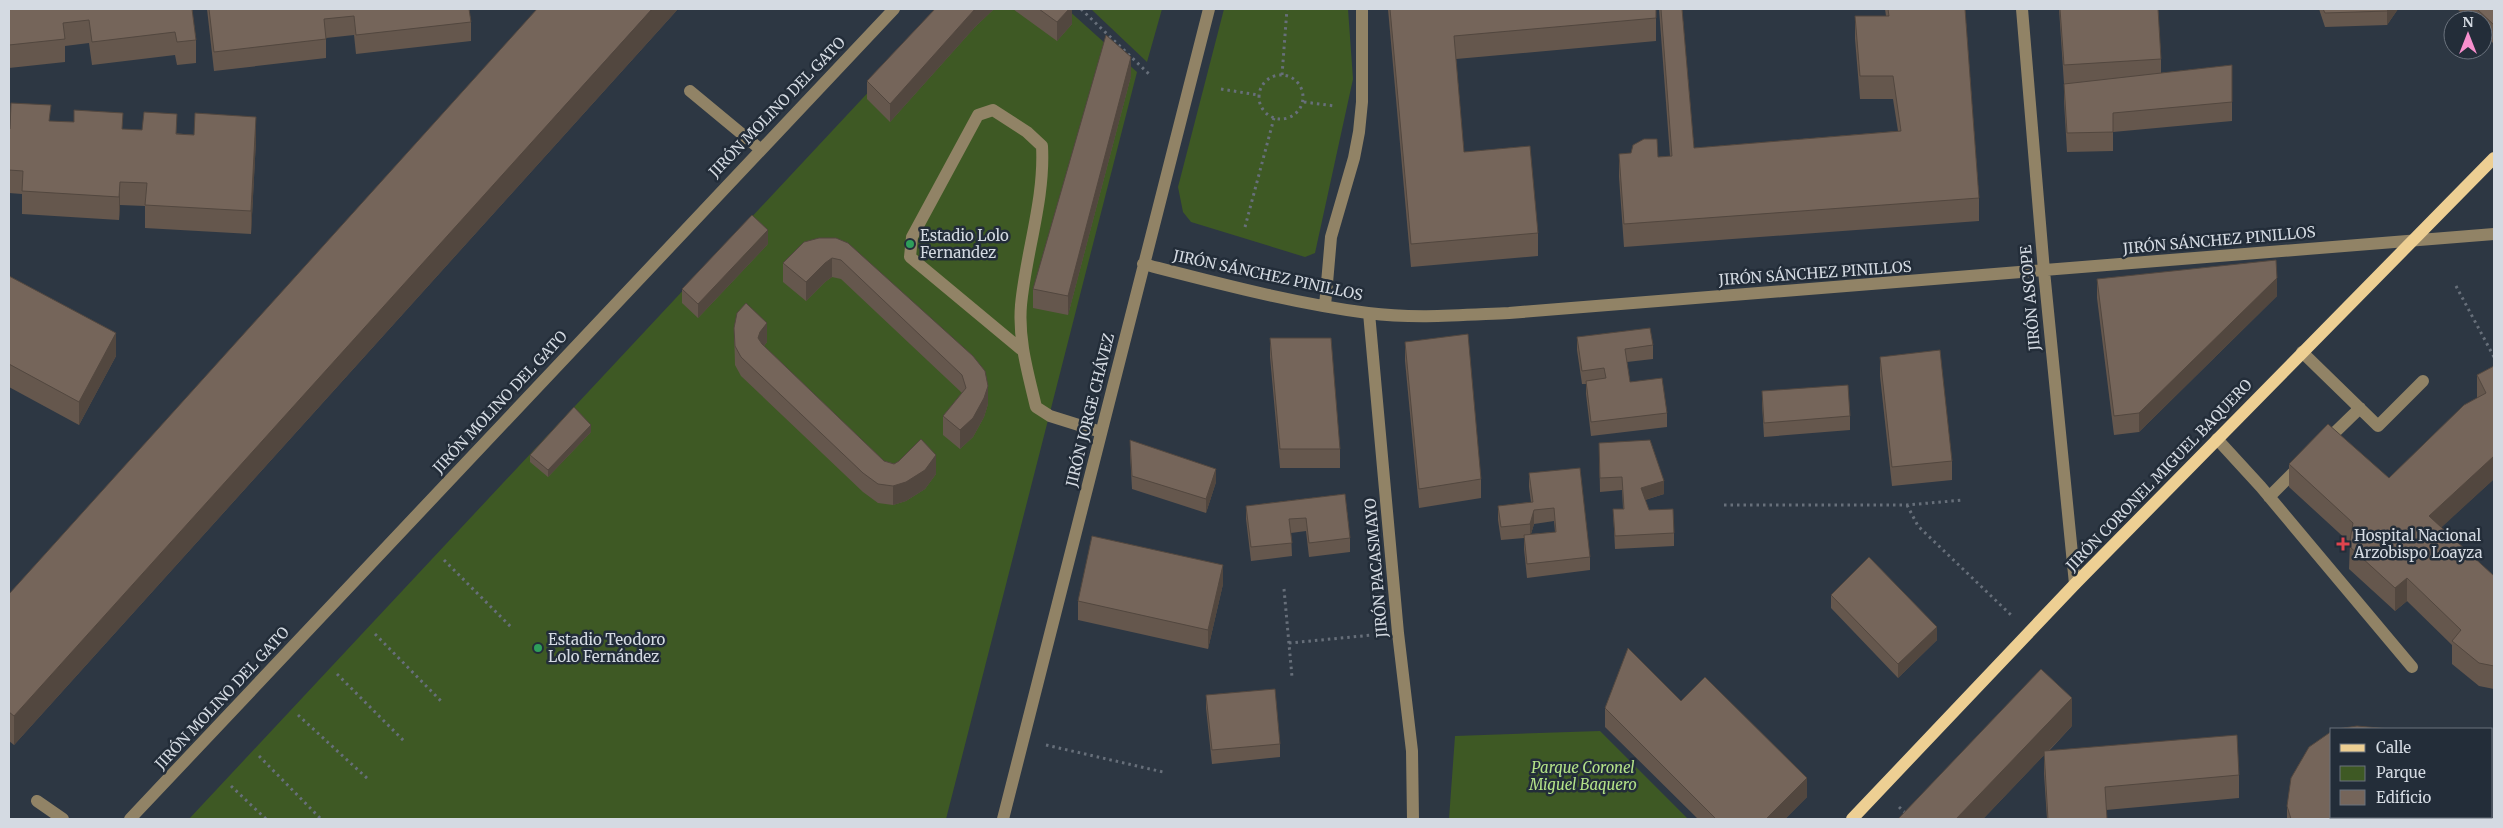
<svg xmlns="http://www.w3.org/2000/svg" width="2503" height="828" font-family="Merriweather,serif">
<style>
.green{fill:#3e5924}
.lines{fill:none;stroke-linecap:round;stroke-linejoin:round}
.path{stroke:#676f7a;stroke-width:3;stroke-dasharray:2.5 4;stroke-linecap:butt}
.minor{stroke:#918366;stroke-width:12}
.major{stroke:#edcf93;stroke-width:12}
.wall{fill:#65574d;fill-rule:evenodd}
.shaded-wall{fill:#52473f}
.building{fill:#75655a;stroke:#52473f}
.leisure-dot{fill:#2e9e5b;stroke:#232d39;stroke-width:2}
.health-dot{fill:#e0444e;stroke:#232d39;stroke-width:2}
.labels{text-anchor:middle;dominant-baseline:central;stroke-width:5;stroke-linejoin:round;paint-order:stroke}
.street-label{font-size:15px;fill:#d4dae2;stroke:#232d39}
.poi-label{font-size:15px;fill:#d4dae2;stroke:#232d39;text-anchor:start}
.park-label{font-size:15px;font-style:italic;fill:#b3e288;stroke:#232d39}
</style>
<rect width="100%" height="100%" fill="#2d3743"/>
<path class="green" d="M946,9h121l70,63 -191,747h-757z
M1091,9h71l-15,53z
M1224,9h124l5,70 -38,174 -10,4 -114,-35 -8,-10 -5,-25z
M1600,731l88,88h-239l6,-83z"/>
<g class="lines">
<path class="path" d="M1081,9l70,67
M1259 97a22 22 0 1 1 44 0a22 22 0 1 1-44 0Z
M1282,75l5,-66
M1221,89l37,6
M1304,102l31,4
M1245,227l29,-109
M2456,286l38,71
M1724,505h183l56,-5
M1907,505l11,21 93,89
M444,560l67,67
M1284,589l8,88
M375,634l66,67
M1289,643l84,-8
M337,674l67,67
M298,715l71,65
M1046,745l117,27
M259,756l62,63
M231,786l35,33
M1899,807l13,12"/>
<path class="minor" d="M2022,9l22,262 31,313
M690,91l70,58
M1143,264c74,19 149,39 225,49 46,6 94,2 141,0l985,-79
M1325,306l6,-69 23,-79 5,-26 3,-30v-93
M1369,313l29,320 14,118 1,68
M1022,350l-112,-93 2,-20 66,-122 15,-5 34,22 15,14c3,53 -16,106 -21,159 -3,35 7,68 15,102l14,9 51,16
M2302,352l76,74 45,-45
M2217,439l44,48 151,180
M2324,443l36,-35
M2269,497l32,-32
M37,801l26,18
M130,819l764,-810
M1003,819l206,-810"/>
<path class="major" d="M1852,819l223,-235 419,-426"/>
</g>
<path class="wall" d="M9,9h183l4,31v23l-19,2 -2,-10 -83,10 -3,-22 -24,3v16l-56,6z
M207,9h262l2,13v19l-115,13 -2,-19 -28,3v20l-112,13z
M678,9l-664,736 -5,-4v-147z
M935,9h59l-19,18 -85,95 -23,-23v-18z
M1013,9h59v15l-15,17z
M1388,9h268v32l-200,18 8,93 74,81v23l-127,11z
M1659,9h23l12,139 204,-17 -5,-32h-33l-5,-60v-23h31l-1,-7h80l14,189v23l-355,26 -5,-70v-23l12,-1 27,4 12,-1z
M2059,9h99l3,50v14l71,-8v56l-119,11v19l-46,1 -3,-50v-18z
M2319,9h79l-11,16 -62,2z
M2457,9h37v35l-11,-11v-13h-14z
M1131,76l-63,239 -35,-7v-19z
M51,121l72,8 133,11 -5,94 -106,-6v-22l-25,-1 -1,15 -97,-6v-20l-13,-1v-64z
M848,243l140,161 -4,13 -11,20 -13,12 -17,-14v-19l19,-23 -121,-114 -9,-2 -7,5 -19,19 -23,-19v-19z
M768,244l-70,74 -16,-15v-14z
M9,276l107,80 -37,69 -70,-38z
M2097,279l180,17 -138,136 -25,3 -17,-137z
M734,328l33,14 -3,4 120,115 52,13 -11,15 -19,12 -13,4 -15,-2 -15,-11 -122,-116 -6,-11z
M1577,337l76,8v14l-26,3 3,20 37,31v14l-76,9 -5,-42v-10h-4l-5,-34z
M1270,338l70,111v19h-60l-10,-111z
M1405,342l76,137v19l-62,10 -14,-147z
M1880,357l72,104v19l-60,6 -12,-110z
M2494,366v113l-53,48 53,49v113l-15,-3 -27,-22v-19l-45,-44 -12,10 -46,-42 1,-26 -61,-56v-23l100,14 88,-80v-23z
M1762,391l88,25v14l-86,7 -2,-33z
M591,432l-43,45 -18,-15v-7z
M1130,440l86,42 -10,31 -74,-24 -2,-36z
M1599,443l65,51 -19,6 4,10 25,23v13l-59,3 -2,-40h10l-1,-19 -22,2z
M1529,473l61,84v13l-63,8 -3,-29v-11l-23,2 -3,-20v-14l33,-4 -2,-15zM1554,521l1,11 -24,2 3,-10z
M1345,494l5,44v14l-41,5 -3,-26 -15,2 1,23 -41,5 -5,-42v-13z
M1223,584l-15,65 -130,-29v-19z
M1831,595l106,45 -39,38 -67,-70z
M1206,695l74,49v13l-68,7 -6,-56z
M1681,701l126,96 -22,22h-87l-93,-92v-19z
M2072,726l-23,25 190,24v23l-133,12 1,9h-60l-3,-45v-19l-61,64h-85z
M2287,806l154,13h-154z"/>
<path class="shaded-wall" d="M652,9h26l-664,736v-29z
M975,9h19l-19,18 -85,95v-18z
M1069,9h3v15l-15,17v-19z
M2389,9h9l-11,16v-14z
M1131,57v19l-63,239v-19z
M256,117v23l-5,94v-23z
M120,182v23l-1,15v-23z
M768,230v14l-70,74v-14z
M832,258v19l-7,5 -19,19v-19l19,-19z
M2277,278v18l-138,136v-19z
M767,323v19l-7,9 -2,-13 2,-6z
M116,333v23l-37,69v-23z
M988,386v18l-4,13 -11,20 -13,12v-19z
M591,425v7l-43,45v-7z
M936,455v19l-11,15 -19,12 -13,4v-19z
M2494,456v23l-65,60v-23z
M1216,469v13l-10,31v-14z
M1664,481v13l-23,7v-13z
M1534,510v14l-4,13v-13z
M1223,565v19l-15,65v-19z
M2407,578v23l-12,10v-23z
M1937,627v13l-39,38v-14z
M2072,698v28l-89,93h-27z
M1807,778v19l-22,22h-19z
M2429,817h14l-2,2h-14z"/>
<path class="building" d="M9,9h183l4,31 -19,2 -2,-10 -83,10 -3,-22 -26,3 2,16 -56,6z
M209,9h260l2,13 -115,13 -2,-19 -30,3 2,20 -112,13z
M537,9h115l-638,707 -5,-4v-118z
M935,9h40l-85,95 -23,-23z
M1039,9h30l-12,13z
M1390,9h266v9l-202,18 10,116 66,-6 8,87 -127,11z
M1661,9h21l12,139 207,-17 -8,-55h-33l-5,-60h34l-1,-7h77l14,189 -355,26 -5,-70 12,-1 2,-8 11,-6h13l1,18 14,-1z
M2060,9h98l3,50 -97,6z
M2323,9h66l-2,2 -62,2z
M2477,9h17v16z
M1106,35l25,22 -63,239 -35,-7z
M2232,65v37l-119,11v19l-46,1 -3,-49z
M11,103l40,2 -2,16 25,1v-12l49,3 -1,16 20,1 2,-18 33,2 -1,20 18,1 1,-22 61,4 -5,94 -106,-6 2,-22 -27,-1 -1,15 -97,-6 1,-20 -14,-1v-41h1z
M752,215l16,15 -70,74 -16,-15z
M819,238h17l12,5 125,113 12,15 3,15 -4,12 -11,20 -13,12 -17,-14 23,-28 -4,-13 -121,-115 -9,-2 -7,5 -19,19 -23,-19 21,-21z
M2276,260l1,18 -138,135 -25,3 -17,-137z
M9,276l107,57 -37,69 -70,-38z
M746,303l21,20 -7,9 -2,6 4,6 122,117 10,3 5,-3 22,-22 15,16 -11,15 -19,12 -13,4 -15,-2 -15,-11 -122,-116 -6,-11 -1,-18 3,-15z
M1650,328l3,17 -28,4 5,33 32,-4 5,35 -76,9 -5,-41 20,-3 -2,-10 -22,3 -5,-34z
M1468,334l13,145 -62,10 -14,-147z
M1270,338h61l9,111h-60z
M1940,350l12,111 -60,6 -12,-110z
M2494,366v90l-65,60 65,60v90l-15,-3 -27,-22 9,-11 -54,-52 -12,10 -46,-42 4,-23 -64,-59 39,-40 61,54 75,-73 22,-12 -9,-18z
M1848,385l2,31 -86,7 -2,-32z
M574,407l17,18 -43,45 -18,-15z
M1130,440l86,29 -10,30 -74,-23z
M1650,440l14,41 -23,7 8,22 24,-1 1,24 -59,3 -2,-27h11l-2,-32 -22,1 -1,-35z
M1580,468l10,89 -63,7 -3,-29 32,-3 -2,-24 -20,2 -4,14 -29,3 -3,-21 35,-4 -4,-29z
M1345,494l5,44 -41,5 -3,-25 -17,1 3,24 -41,4 -5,-41z
M1092,536l131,29 -15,65 -130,-29z
M1869,557l68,70 -39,37 -67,-69z
M1628,648l53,53 24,-24 102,101 -41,41h-50l-111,-111z
M2041,669l31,29 -116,121h-58z
M1275,689l5,55 -68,6 -6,-55z
M2357,726l33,3h-53z
M2332,731v86h97l-2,2h-136l-4,-13 4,-28 18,-31z
M2237,735l2,40 -134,12 2,32h-59l-4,-68z"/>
<g class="leisure-dot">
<circle cx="910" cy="244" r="5"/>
<circle cx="538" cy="648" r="5"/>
</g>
<path class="health-dot" d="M2340.5 536.5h5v5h5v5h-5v5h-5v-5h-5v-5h5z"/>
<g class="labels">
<g class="street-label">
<text transform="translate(777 107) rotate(-46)">JIRÓN MOLINO DEL GATO</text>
<text transform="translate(2219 240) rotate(-5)">JIRÓN SÁNCHEZ PINILLOS</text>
<text transform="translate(1815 273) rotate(-4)">JIRÓN SÁNCHEZ PINILLOS</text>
<text transform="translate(1268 275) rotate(12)">JIRÓN SÁNCHEZ PINILLOS</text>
<text transform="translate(2030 298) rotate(-95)">JIRÓN ASCOPE</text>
<text transform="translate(500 402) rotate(-47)">JIRÓN MOLINO DEL GATO</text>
<text transform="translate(1090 410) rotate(-76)">JIRÓN JORGE CHÁVEZ</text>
<text transform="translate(2159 475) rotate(-46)">JIRÓN CORONEL MIGUEL BAQUERO</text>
<text transform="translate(1376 568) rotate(-95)">JIRÓN PACASMAYO</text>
<text transform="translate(222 698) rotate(-47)">JIRÓN MOLINO DEL GATO</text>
</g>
<g class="poi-label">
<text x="920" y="235">Estadio Lolo<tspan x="920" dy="17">Fernandez</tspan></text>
<text x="2354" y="535">Hospital Nacional<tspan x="2354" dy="17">Arzobispo Loayza</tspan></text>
<text x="548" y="639">Estadio Teodoro<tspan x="548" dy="17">Lolo Fernández</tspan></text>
</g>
<g class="park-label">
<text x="1583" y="767">Parque Coronel<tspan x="1583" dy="17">Miguel Baquero</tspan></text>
</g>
</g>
<rect width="2503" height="828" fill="none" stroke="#d4dae2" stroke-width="20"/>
<rect x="2330" y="728" width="162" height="90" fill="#232d39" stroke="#6a727d"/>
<rect x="2340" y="744" width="25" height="8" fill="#edcf93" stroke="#6a727d"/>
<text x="2376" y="753" font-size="15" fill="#d4dae2">Calle</text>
<rect x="2340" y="766" width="25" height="15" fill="#3e5924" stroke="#6a727d"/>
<text x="2376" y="778" font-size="15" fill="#d4dae2">Parque</text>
<rect x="2340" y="790" width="25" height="15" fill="#75655a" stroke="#6a727d"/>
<text x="2376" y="803" font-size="15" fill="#d4dae2">Edificio</text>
<g transform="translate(2468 35)"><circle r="24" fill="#232d39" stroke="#6a727d"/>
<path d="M0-4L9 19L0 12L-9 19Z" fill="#f790ce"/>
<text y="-8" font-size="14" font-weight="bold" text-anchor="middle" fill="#d4dae2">N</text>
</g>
</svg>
